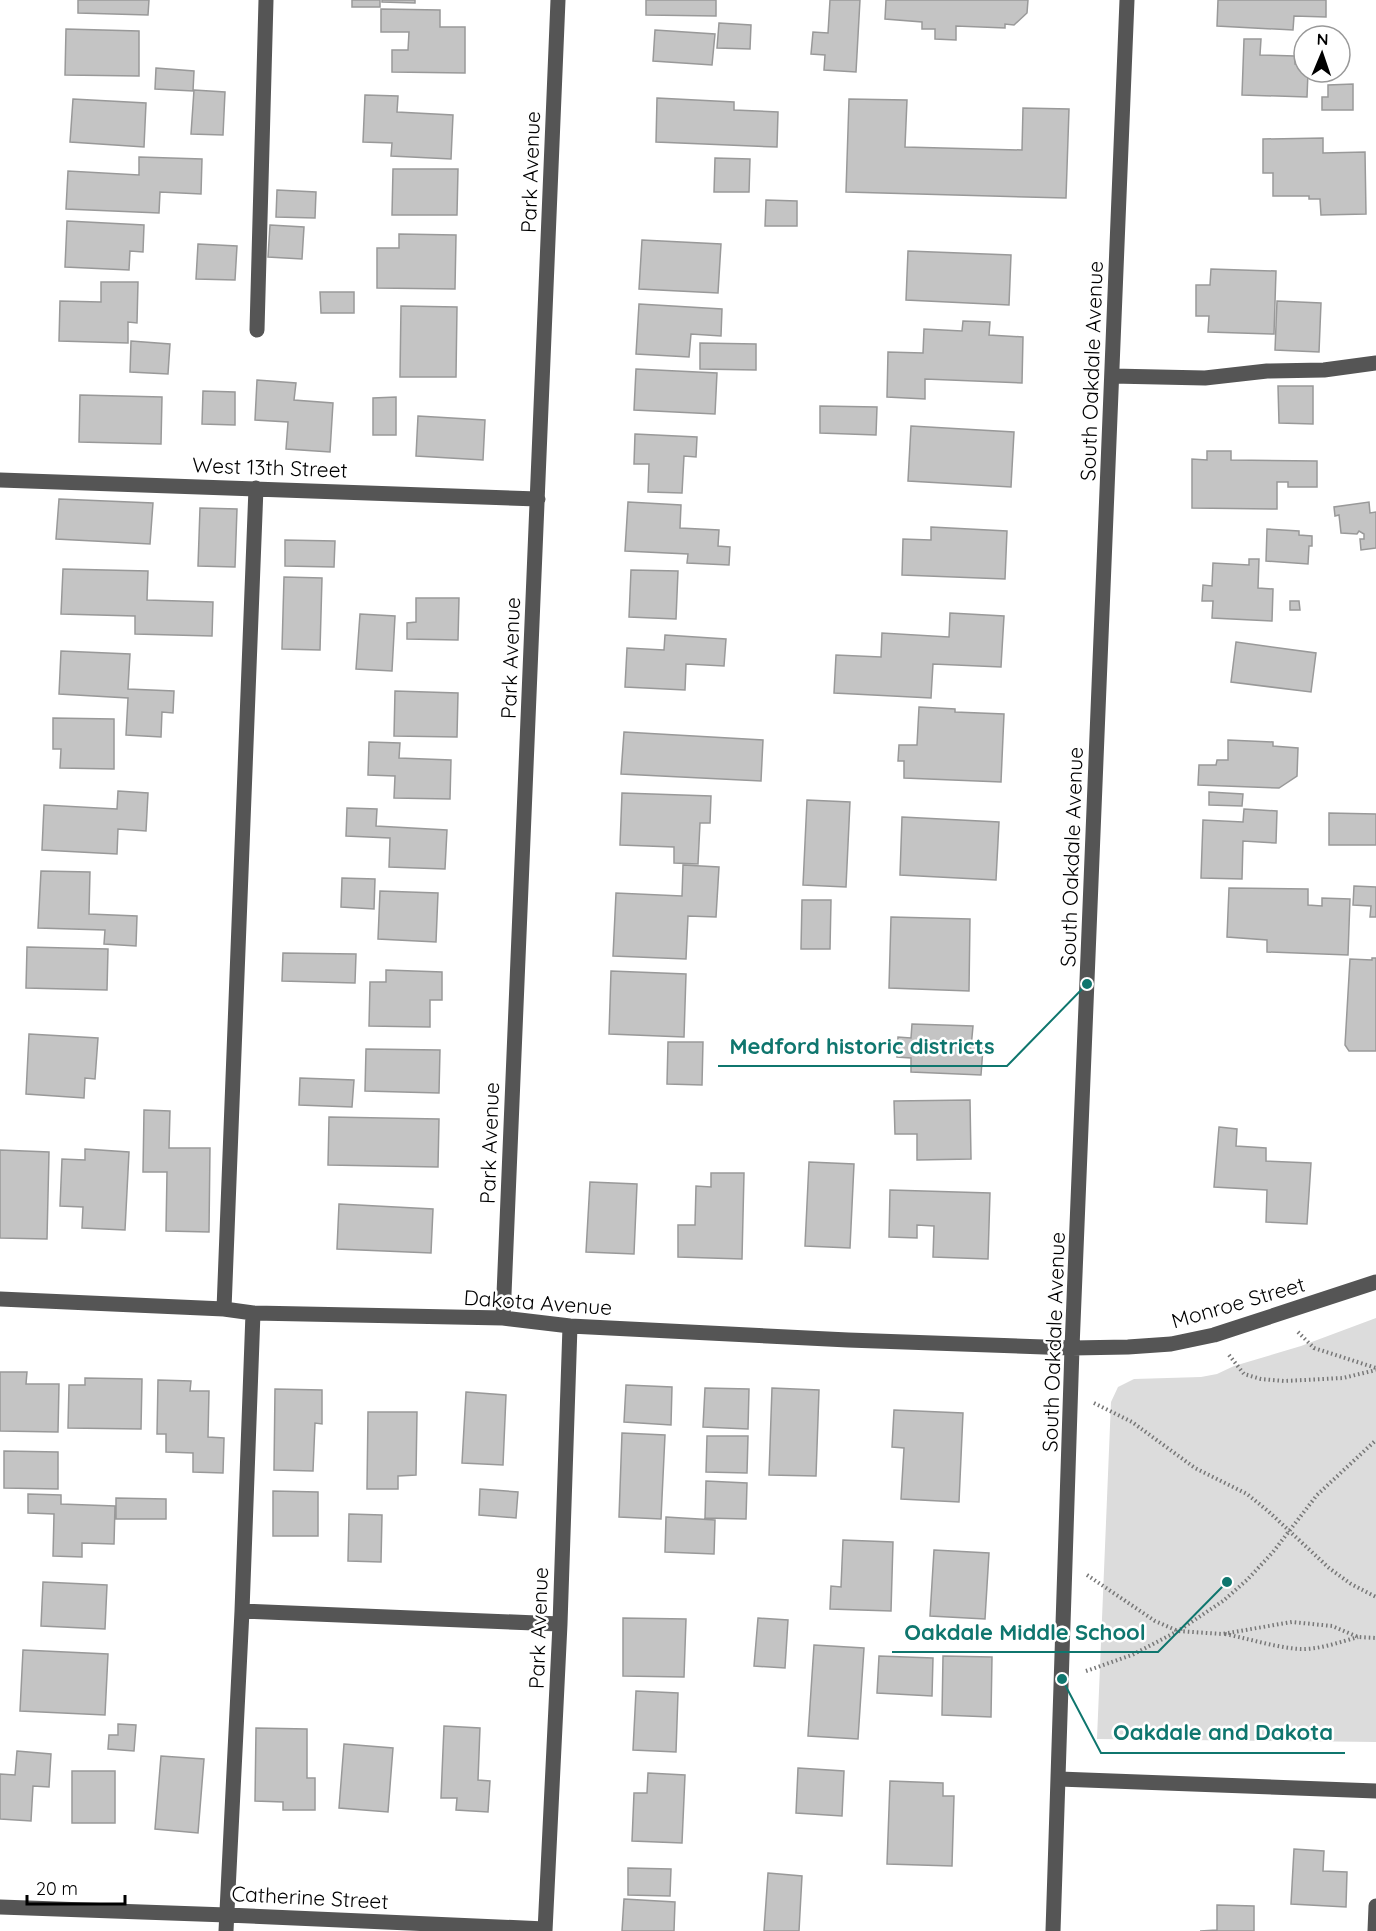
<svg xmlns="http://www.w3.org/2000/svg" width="1376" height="1931" font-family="Quicksand,sans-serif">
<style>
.green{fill:#dcdcdc}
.building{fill:#c4c4c4;stroke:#999;stroke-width:1.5}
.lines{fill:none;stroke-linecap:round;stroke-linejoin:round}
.path{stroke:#777;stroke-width:4;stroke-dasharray:1.5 3;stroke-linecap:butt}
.minor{stroke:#555;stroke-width:15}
.labels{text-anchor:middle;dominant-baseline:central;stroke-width:5;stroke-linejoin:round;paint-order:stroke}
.street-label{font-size:21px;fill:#000;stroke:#fff}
.leader{fill:none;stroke:#0f766e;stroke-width:2}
.callout-dot{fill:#0f766e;stroke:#fff;stroke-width:2}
.callout-label{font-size:22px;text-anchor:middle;font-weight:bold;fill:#0f766e;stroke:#fff;stroke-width:5;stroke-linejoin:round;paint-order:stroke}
</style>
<rect width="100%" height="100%" fill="#fff"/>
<path class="green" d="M1376,1318v424l-279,-3 14,-337 7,-15 16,-8 67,-2 16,-3 17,-8 67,-20z"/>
<path class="building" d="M78,0h71l-1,15 -70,-2z
M352,0h28v7h-28z
M382,0h33v3l-33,-1z
M646,0h70v16l-70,-1z
M830,0h30l-4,72 -32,-2 1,-15 -14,-1 2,-22 15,1z
M886,0h142l-1,13 -13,12 -9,-1v4l-49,-2v14l-21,-1v-10h-13v-7l-37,-3z
M1218,0h108v17l-32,-1 -1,14 -76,-4z
M381,9l59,1v17h25v46l-73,-1v-22h16l1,-18h-28z
M719,23l32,2 -1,24 -33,-1z
M66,29l73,2v45l-74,-1z
M655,30l60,4 -3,31 -59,-4z
M1244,39h17l-1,16 35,1v8h9v8h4l-1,25 -65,-2z
M156,68l38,3 -1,20 -38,-2z
M1353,84v26h-31v-13h6v-12z
M194,90l31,2 -2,43 -32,-1z
M365,95l33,1 -1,16 56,3 -2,44 -60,-3 1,-13 -29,-1z
M657,98l77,4v8l44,2 -1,35 -121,-5z
M73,99l73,4 -2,44 -74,-5z
M849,99l58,1 -2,47 117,3 1,-42 46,1 -3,89 -220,-6z
M1323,138v15l42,-1 1,62 -45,1 -1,-16h-11v-3h-36v-23h-10v-34z
M139,157l63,2 -1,35 -41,-2 -1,21 -93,-4 2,-38 71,4z
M715,158l35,1 -1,33h-35z
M393,169h65l-1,46h-65z
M277,190l39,2 -1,26 -39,-1z
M766,200l31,1v25h-32z
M67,221l77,4 -1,27 -13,-1 -1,19 -64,-3z
M270,225l34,2 -2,32 -34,-2z
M399,234l57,1 -1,54 -78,-1v-40h22z
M642,240l79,4 -3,49 -79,-4z
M198,244l39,2 -2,34 -39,-1z
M908,251l103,4 -2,50 -103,-5z
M1211,269l65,2 -2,63 -66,-2 1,-16h-13v-31h14z
M101,282h37l-1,41 -9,-1v21l-69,-2 1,-40 41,1z
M320,292h34v21h-33z
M1277,301l44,2 -2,49 -44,-2z
M639,304l83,5 -1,27 -30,-2 -2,23 -53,-3z
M401,306l56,1 -1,70h-56z
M963,321l27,1 -1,13 34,2 -1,46 -97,-4v20l-38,-2 1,-45 35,1 1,-24 38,2z
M131,341l39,3 -2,30 -38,-2z
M700,343l56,1v26l-56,-1z
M636,369l81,4 -2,41 -81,-4z
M257,380l39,3 -2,17 39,3 -3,49 -44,-3 2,-27 -33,-2z
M1278,386h35v38l-34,-1z
M203,391l32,1v33l-33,-1z
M80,395l82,2 -1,47 -82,-2z
M396,397v38h-23v-37z
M820,406l57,1 -1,28 -56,-2z
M418,416l67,4 -2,40 -67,-4z
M911,426l103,6 -3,55 -103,-6z
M635,434l62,3 -1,20 -12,-1 -2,37 -34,-1 1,-28h-15z
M1207,451h24v9l86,1v26h-29v-5h-11v27l-85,-1v-49l15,1z
M59,499l94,4 -3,41 -94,-5z
M628,502l53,3 -1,23 39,2 -1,16 12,1 -1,18 -42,-2 1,-9 -63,-3z
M1369,502l1,11 6,-1v36l-15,2 -1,-11h4v-5l-5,-3 -2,3 -16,-1 -2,-18 -4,1 -1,-9z
M200,508l37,1 -2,58 -37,-1z
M931,527l76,4 -2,48 -103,-4 1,-36 28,1z
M1267,529l32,2v4l13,1v10h-3l-1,18 -42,-3z
M285,540l50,1 -1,26 -49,-1z
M1249,559h10l-1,29 15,1 -1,32 -60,-3 1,-17h-11l1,-16 9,1 1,-23 36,2z
M63,569l85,2 -1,29 66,2 -1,34 -77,-2v-18l-74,-2z
M631,570l47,1 -2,48 -47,-2z
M284,577l38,1 -2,72 -38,-1z
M416,598h43l-1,42 -51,-1v-16l9,-1z
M1290,601h9l1,9h-10z
M950,613l54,3 -3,51 -68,-3 -2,34 -97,-5 2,-38 45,2 1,-24 67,4z
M360,614l35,2 -3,55 -36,-2z
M665,635l61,4 -2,27 -38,-2 -1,26 -60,-3 2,-39 37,2z
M1236,642l80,11 -5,39 -80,-10z
M61,651l69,3 -2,35 46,2 -1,22 -11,-1 -1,25 -35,-2 2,-37 -69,-4z
M395,691l63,2 -1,44 -63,-1z
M919,707l36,2v3l49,2 -3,68 -97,-4v-17h-6l1,-16h18z
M53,718l61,1v50l-54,-1 1,-19h-8z
M624,732l139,8 -2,41 -140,-7z
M1228,740l45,2v4l25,2 -1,28 -18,12 -81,-3 1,-20h17l1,-5h11z
M369,742l31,1 -1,15 52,2 -1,39 -56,-1 1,-22 -27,-1z
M118,791l30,2 -2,38 -28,-2 -1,25 -75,-4 2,-45 73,4z
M1209,792l34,2 -1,12 -33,-1z
M622,793l89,3 -1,27h-10l-2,41 -24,-1v-16l-54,-2z
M807,800l43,2 -4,85 -43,-2z
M347,808l30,1 -1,17 71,4 -2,39 -56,-2 1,-29 -44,-2z
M1244,809l33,2 -1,32 -33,-2 -1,38 -41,-1 2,-58 40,2z
M1329,813l47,1v31h-47z
M902,817l97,5 -3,58 -96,-5z
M683,865l36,2 -3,50 -28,-1 -2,43 -73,-3 3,-63 66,3z
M41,871l49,1 -1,42 48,2 -1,30 -32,-2 1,-14 -67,-2z
M342,878l33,1 -1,30 -33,-2z
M1354,886l22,1v30h-6l1,-11 -18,-1z
M1229,888l79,1v16l14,1v-8l28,1 -2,56 -81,-3v-12l-40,-3z
M380,891l58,2 -2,49 -58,-3z
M802,900h29l-1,49h-29z
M891,917l79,2 -1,72 -80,-3z
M27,947l81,2 -1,41 -81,-2z
M283,953l73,1 -1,29 -73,-2z
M1372,958h4v93h-27l-4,-6 5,-86 22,1z
M386,970l56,2v28h-12v27l-61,-1 1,-44h16z
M611,971l75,3 -2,63 -75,-3z
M912,1024l61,2 -2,22h12l-2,27 -70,-3v-14l-14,-1 1,-20 13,1z
M29,1034l69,4 -3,41 -10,-1 -1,20 -58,-4z
M668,1042h35l-1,43 -35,-1z
M366,1049l74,1 -1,43 -74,-2z
M300,1078l54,2 -2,27 -53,-2z
M970,1100l1,59 -54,1v-26h-22l-1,-33z
M144,1110l26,1 -1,37h41l-1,84 -43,-1 1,-59h-24z
M329,1117l110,2 -1,48 -110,-2z
M1219,1127l18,2 -1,17 30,2v13l45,2 -4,61 -41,-2 1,-32 -53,-3z
M85,1149l44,3 -4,78 -43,-2 1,-21 -23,-1 2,-47 23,1z
M0,1150l49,2 -2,87 -47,-1z
M809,1162l45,2 -4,84 -45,-2z
M711,1173h33l-2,86 -64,-2v-32h17l1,-39 15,1z
M590,1182l47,2 -3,70 -48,-2z
M890,1190l100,3 -2,66 -55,-2 1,-31 -17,-1v13l-28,-1z
M339,1204l94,5 -2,44 -94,-4z
M0,1372h27l-1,12h33l-1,48 -58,-1z
M85,1378l57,1 -1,50 -73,-1 1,-43h16z
M158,1380l33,1 -1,10h19l-1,46 16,1 -1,35 -30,-1v-19l-27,-1v-18h-9z
M626,1385l46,2 -1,38 -47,-3z
M705,1388l44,1 -1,40 -45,-2z
M772,1388l47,2 -3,86 -47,-1z
M275,1389l47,1v34l-7,-1 -2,48 -39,-1z
M466,1392l40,3 -3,70 -41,-2z
M894,1410l69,3 -4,89 -58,-3 3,-51 -12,-1z
M368,1412h49l-1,63 -18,1v13h-31z
M622,1433l43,2 -4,84 -42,-2z
M707,1436h41l-1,37 -41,-1z
M4,1451l54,1v37l-54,-1z
M706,1481l41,2 -1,36 -41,-1z
M480,1489l38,3 -2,26 -37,-3z
M273,1491l45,1v44h-45z
M28,1494l33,1v9l54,2 -1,38 -32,-1v14l-29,-1 1,-42 -26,-1z
M116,1498l50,1v20h-50z
M349,1514l33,1 -1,47 -33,-1z
M666,1517l49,3 -1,34 -49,-2z
M843,1540l50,2 -2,69 -61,-2 1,-23 10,1z
M934,1550l55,3 -4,66 -55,-3z
M43,1582l64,3 -2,44 -64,-3z
M623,1618l63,1 -2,58 -61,-1z
M758,1618l30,2 -3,48 -31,-2z
M814,1645l50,3 -6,91 -50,-3z
M23,1650l85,4 -3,61 -85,-4z
M879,1656l54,2 -1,38 -55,-3z
M943,1656l49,1 -1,60 -49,-2z
M636,1691l42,2 -2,59 -43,-2z
M118,1724l18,1 -2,26 -26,-2 1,-14h9z
M444,1726l36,2 -2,52 12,1 -2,31 -32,-2 1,-12h-16z
M256,1728l51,1v49h8v32h-32v-8l-28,-1z
M344,1744l49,4 -5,64 -49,-4z
M17,1751l34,3 -2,33 -16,-1 -2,35 -31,-2v-45l15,1z
M161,1756l43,3 -6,74 -43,-4z
M798,1768l46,3 -2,45 -46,-3z
M72,1771h43v52h-43z
M648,1773l37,2 -3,68 -50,-2 2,-48h13z
M890,1781l53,2v13h11l-2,70 -65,-2z
M1294,1849l30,2 -1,20 24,1 -1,35 -55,-3z
M628,1868l43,1 -1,27 -42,-1z
M768,1873l34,3 -3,55h-35z
M624,1899l51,3 -1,29h-52z
M1217,1905l37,1v25h-54l17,-1z"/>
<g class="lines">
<path class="path" d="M1298,1332l16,16 62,20
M1229,1355l15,19 17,5 23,2 59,-3 33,-8
M1094,1403l38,19 63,46 52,26 21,17 61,57 22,16 25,13
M1087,1575l68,46 23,10 44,3 70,-12 40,4 26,11 18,1
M1225,1634c25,5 49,13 74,15 19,1 41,-7 59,-12
M1086,1671l46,-16 46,-24 45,-30 24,-21 26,-28 44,-57 59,-55"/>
<path class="minor" d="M257,330l9,-330
M1112,376l93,2 62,-7 57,-1 52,-7
M0,480l538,19
M0,1299l224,10 29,4 250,5 67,8 278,14 224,8 56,-1 43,-3 43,-9 162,-53
M224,1309l32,-821
M503,1318l55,-1318
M242,1611l318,13
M1059,1779l317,12
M0,1907l227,8 318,14
M226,1931l16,-320 11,-298
M545,1931l15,-307 10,-298
M1053,1931l19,-583 55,-1348
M1375,1931l1,-25"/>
</g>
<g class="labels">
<g class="street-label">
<text transform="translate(530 172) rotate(-88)">Park Avenue</text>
<text transform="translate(1091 371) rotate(-88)">South Oakdale Avenue</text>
<text transform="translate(270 467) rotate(2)">West 13th Street</text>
<text transform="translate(510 658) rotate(-88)">Park Avenue</text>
<text transform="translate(1071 857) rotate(-88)">South Oakdale Avenue</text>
<text transform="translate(489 1143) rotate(-88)">Park Avenue</text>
<text transform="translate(538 1302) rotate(4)">Dakota Avenue</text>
<text transform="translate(1238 1302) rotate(-16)">Monroe Street</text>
<text transform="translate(1053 1342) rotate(-88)">South Oakdale Avenue</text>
<text transform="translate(538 1628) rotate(-88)">Park Avenue</text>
<text transform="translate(310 1897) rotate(3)">Catherine Street</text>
</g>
</g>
<path class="leader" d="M1087 984L1007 1066H718M1227 1582L1158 1652H892M1062 1679L1101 1753H1345"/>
<g class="callout-dot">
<circle cx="1087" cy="984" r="6"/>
<circle cx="1227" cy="1582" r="6"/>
<circle cx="1062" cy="1679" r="6"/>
</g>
<g class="callout-label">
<text x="862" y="1054">Medford historic districts</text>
<text x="1025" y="1640">Oakdale Middle School</text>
<text x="1223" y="1740">Oakdale and Dakota</text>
</g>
<g transform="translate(1322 54) rotate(2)"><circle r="28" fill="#ffffff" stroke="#999999" stroke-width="1.5"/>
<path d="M0-4.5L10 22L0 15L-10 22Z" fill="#000000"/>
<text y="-9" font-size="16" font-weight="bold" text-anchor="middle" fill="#000000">N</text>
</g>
<path d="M27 1895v9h98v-9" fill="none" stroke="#000000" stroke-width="3"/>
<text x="36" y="1895" font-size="18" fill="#000000" stroke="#ffffff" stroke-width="4.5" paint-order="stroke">20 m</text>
</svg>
